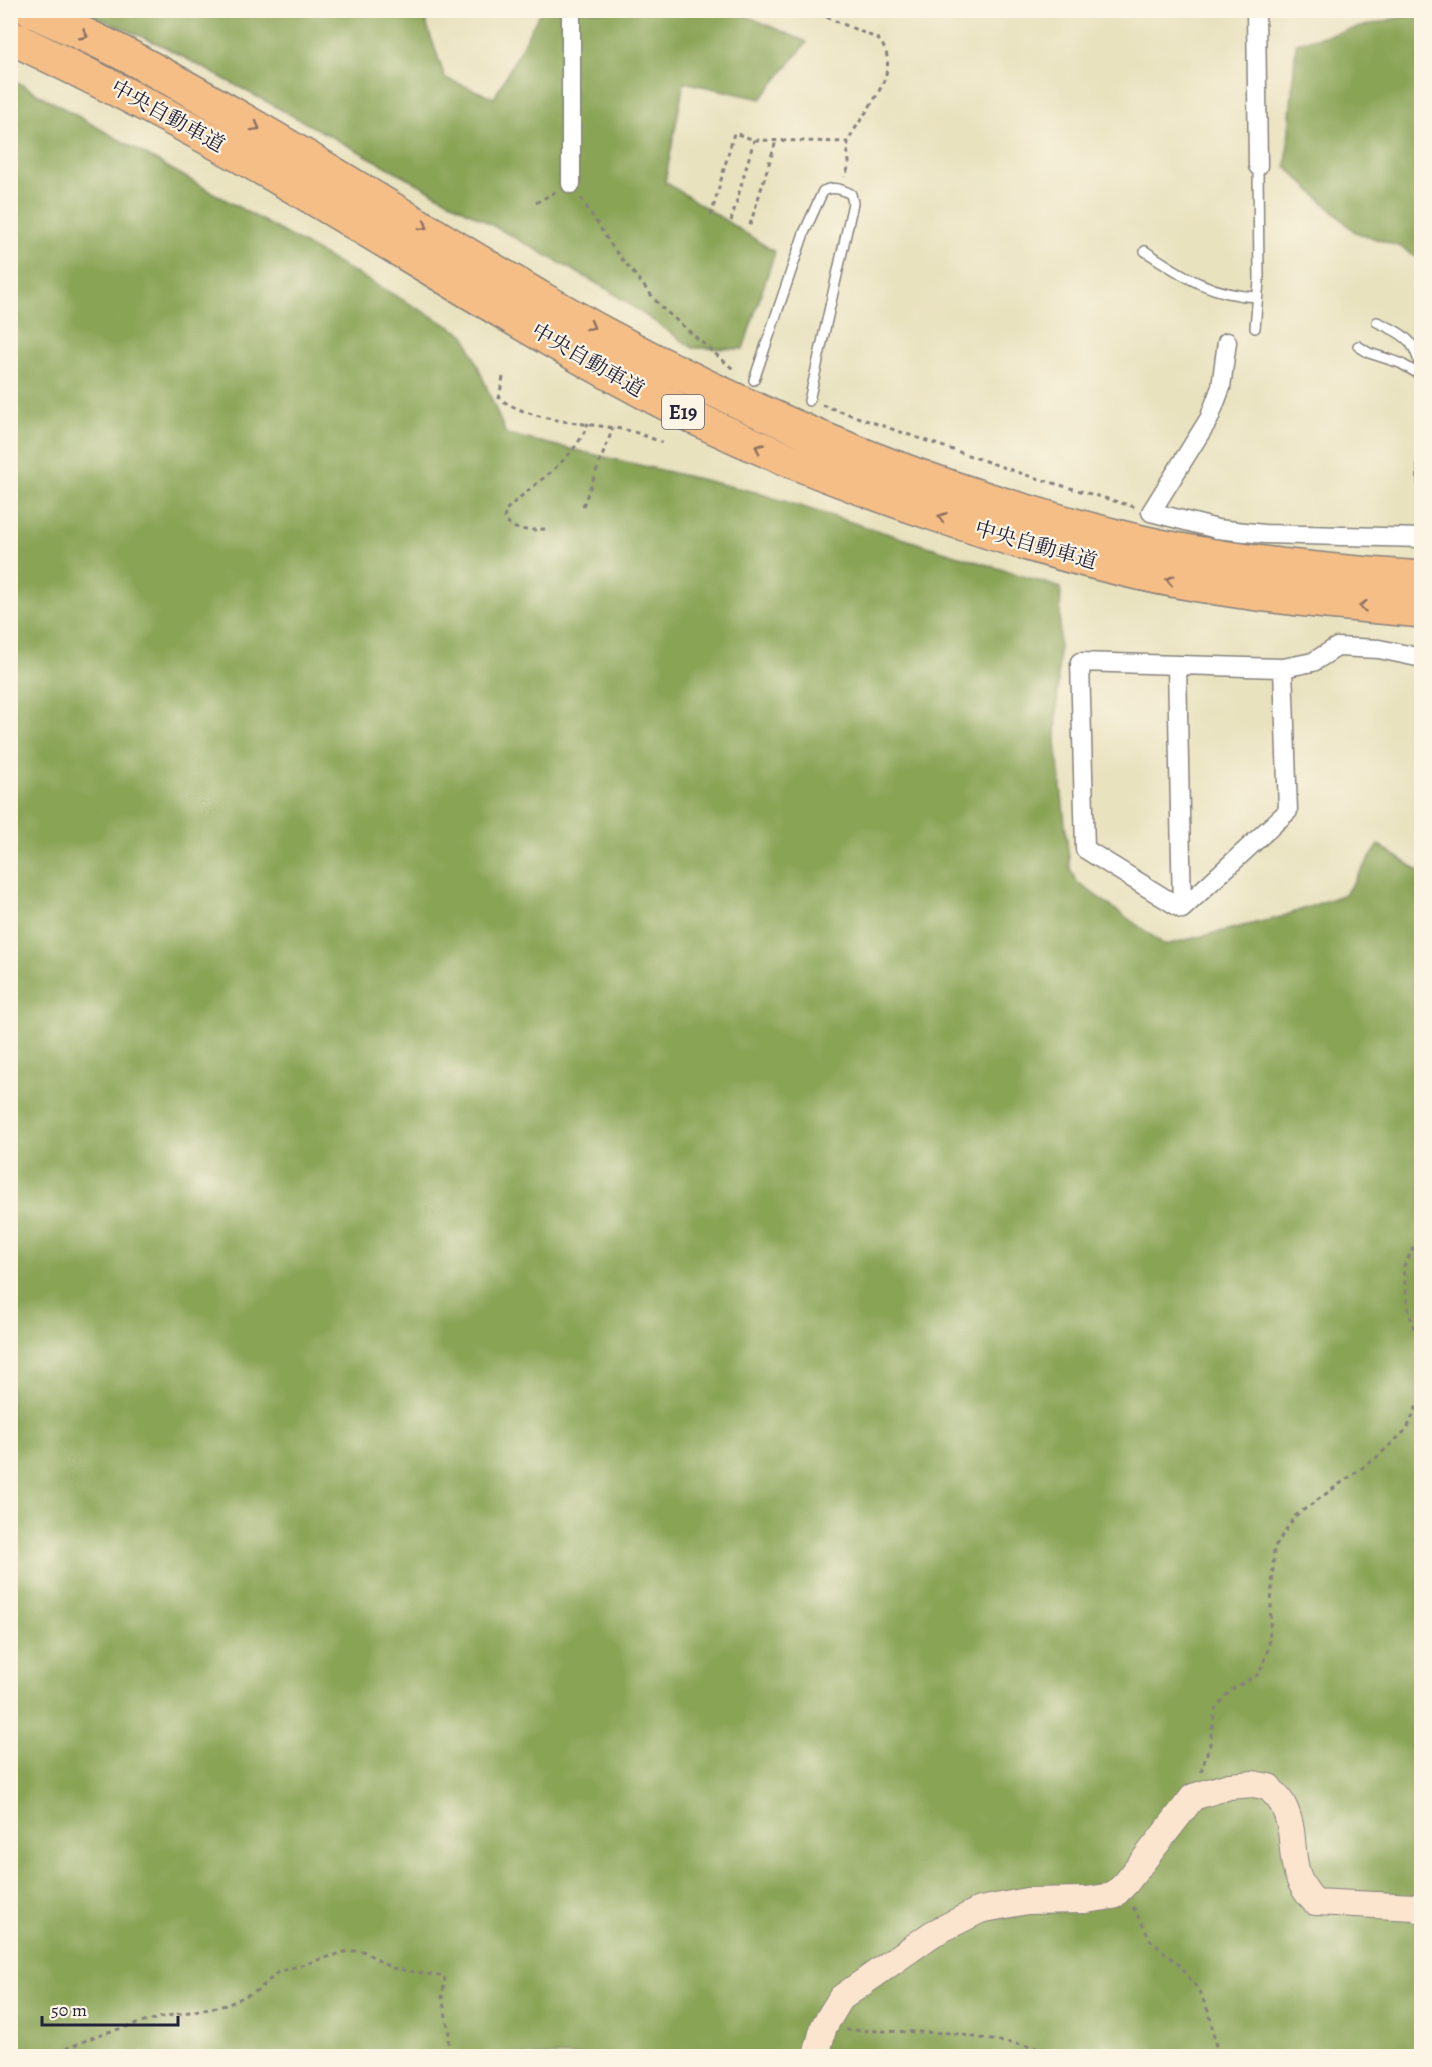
<svg xmlns="http://www.w3.org/2000/svg" width="1432" height="2067" font-family="Alegreya,'Noto Serif JP',serif">
<style>
.forest{fill:#8aa456;stroke:#566348;stroke-width:1.5}
.lines{fill:none;stroke-linecap:round;stroke-linejoin:round}
.lane-casing{stroke:#86827d;stroke-width:12}
.street-casing{stroke:#86827d;stroke-width:21}
.secondary-casing{stroke:#86827d;stroke-width:28}
.highway-casing{stroke:#86827d;stroke-width:36}
.path{stroke:#86827d;stroke-width:3;stroke-dasharray:4.5 4.5;stroke-linecap:butt}
.lane{stroke:#fff;stroke-width:9}
.street{stroke:#fff;stroke-width:18}
.secondary{stroke:#fbe5cf;stroke-width:26}
.highway{stroke:#f6be87;stroke-width:33}
.oneway{stroke:#8c7061}
.labels{text-anchor:middle;dominant-baseline:central;stroke-width:4.5;stroke-linejoin:round;paint-order:stroke}
.shield{fill:#fcf5e5;stroke:#63616e;stroke-width:1.5}
.shield-label{font-size:20px;font-weight:bold;fill:#22223b}
.street-label{font-size:21px;fill:#22223b;stroke:#fcf5e5}
</style>
<rect width="100%" height="100%" fill="#fcf5e5"/>
<filter id="ink" filterUnits="userSpaceOnUse"><feTurbulence type="fractalNoise" baseFrequency=".0167" numOctaves="2"/><feDisplacementMap in="SourceGraphic" scale="12" xChannelSelector="R" yChannelSelector="G"/><feConvolveMatrix kernelMatrix="1 2 1 2 8 2 1 2 1" color-interpolation-filters="sRGB"/></filter>
<filter id="wash" filterUnits="userSpaceOnUse"><feTurbulence type="fractalNoise" baseFrequency=".008" numOctaves="4" result="noise"/><feDisplacementMap in="SourceGraphic" scale="24" xChannelSelector="R" yChannelSelector="G"/><feGaussianBlur stdDeviation="1.35" result="paint"/><feColorMatrix in="noise" values="0 0 0 0 0 0 0 0 0 0 0 0 0 0 0 0 0 1.4 0 .05"/><feComposite in="paint" operator="in"/></filter>
<g filter="url(#wash)">
<rect width="100%" height="100%" fill="#e9e2bf"/>
<path class="forest" d="M83,11h339l23,67 49,20 47,-87h194l72,31 -46,57 -77,-17 -19,100 110,70 -32,97 -50,-1 -88,-60 -210,-117 -234,-126z
M1421,12h1l-1,248 -20,-13 -46,-15 -69,-65 10,-124z
M10,78l455,257 41,99 249,58 306,96 -5,154 14,126 7,14 88,63 116,-28 64,-23 34,-49 42,27v1184h-1410z"/>
</g>
<g filter="url(#ink)">
<g class="lines">
<g class="lane-casing">
<path id="lane" d="M1145,251c38,25 65,44 112,46
M1377,322c30,13 40,20 45,54
M1255,328l4,-47 -1,-115
M1358,346l11,7 31,10 22,13
M754,380l50,-147 19,-42c10,-5 18,-2 28,3l2,9 -44,198
M1422,444v39"/>
</g>
<g class="street-casing">
<path id="street" d="M1256,10l2,156
M571,184v-174
M1227,342l-6,45 -12,32 -58,93 66,17 47,5 158,4
M1177,665l5,244
M1283,668l-203,-6 5,187 97,60 106,-98 -5,-143 30,-6 24,-15 42,2 43,9"/>
</g>
<g class="secondary-casing">
<path id="secondary" d="M816,2056l8,-30 17,-28 91,-64 48,-24 47,-9 59,-1 27,-4 13,-13 67,-86 36,-11 24,-2 16,3c4,6 11,12 14,18 18,36 -1,63 32,97l100,5 7,4"/>
</g>
<g class="highway-casing">
<path id="highway" d="M31,10c37,18 75,33 110,53 137,73 267,158 401,236 178,103 371,186 570,236 101,26 206,35 310,43
M10,37c94,45 185,92 274,144 136,79 268,166 409,236 79,39 161,70 244,98 85,29 173,55 262,70 74,13 148,19 223,26"/>
</g>
<path class="path" d="M810,10l68,29c29,32 -16,72 -29,101 -4,9 0,15 0,23 0,4 -3,10 -4,14
M581,198l32,50 48,59 72,62
M536,203l21,-12
M711,216l23,-83 21,7 93,2
M731,221l23,-81
M750,225l26,-84
M503,377l-4,21c35,26 90,24 132,33 10,3 21,8 31,11
M822,405l204,70 109,32
M583,506l30,-78
M545,529c-15,1 -33,4 -41,-11l2,-8c28,-28 68,-48 82,-87
M1422,1231l-19,37 5,39 14,49
M1201,1772l9,-28 5,-35 16,-19 28,-16 10,-27 5,-99 21,-32 81,-58 31,-29 15,-35
M1133,1907l18,34 28,24 19,24 11,24 9,43
M846,2030l106,3 133,23
M10,2051l8,5
M49,2056l52,-22 61,-17 65,-12 31,-15 20,-18 70,-21h15l28,17 54,9 -3,20 7,34 -2,25"/>
<use href="#lane" class="lane"/>
<use href="#street" class="street"/>
<use href="#secondary" class="secondary"/>
<use href="#highway" class="highway"/>
</g>
<defs><path id="oneway-chevron" d="M-2-3.5L2.5 0L-2 3.5" fill="none" stroke-width="1.6" stroke-linecap="round" stroke-linejoin="round" transform="scale(1.5)"/></defs>
<g class="oneway">
<use href="#oneway-chevron" transform="translate(84 35) rotate(25)"/>
<use href="#oneway-chevron" transform="translate(256 127) rotate(29)"/>
<use href="#oneway-chevron" transform="translate(424 226) rotate(31)"/>
<use href="#oneway-chevron" transform="translate(591 326) rotate(29)"/>
<use href="#oneway-chevron" transform="translate(759 448) rotate(-155)"/>
<use href="#oneway-chevron" transform="translate(942 517) rotate(-161)"/>
<use href="#oneway-chevron" transform="translate(1170 580) rotate(-168)"/>
<use href="#oneway-chevron" transform="translate(1363 606) rotate(-175)"/>
</g>
</g>
<g class="labels">
<rect class="shield" x="662" y="395" width="42" height="34" rx="4.5"/>
<g class="shield-label">
<text x="683" y="412">E19</text>
</g>
<g class="street-label">
<text transform="translate(168 116) rotate(29)">中央自動車道</text>
<text transform="translate(588 360) rotate(30)">中央自動車道</text>
<text transform="translate(1036 545) rotate(16)">中央自動車道</text>
</g>
</g>
<rect width="1432" height="2067" fill="none" stroke="#fcf5e5" stroke-width="36"/>
<path d="M42 2016v9h136v-9" fill="none" stroke="#22223b" stroke-width="3"/>
<text x="51" y="2016" font-size="18" fill="#22223b" stroke="#fcf5e5" stroke-width="4.5" paint-order="stroke">50 m</text>
</svg>
